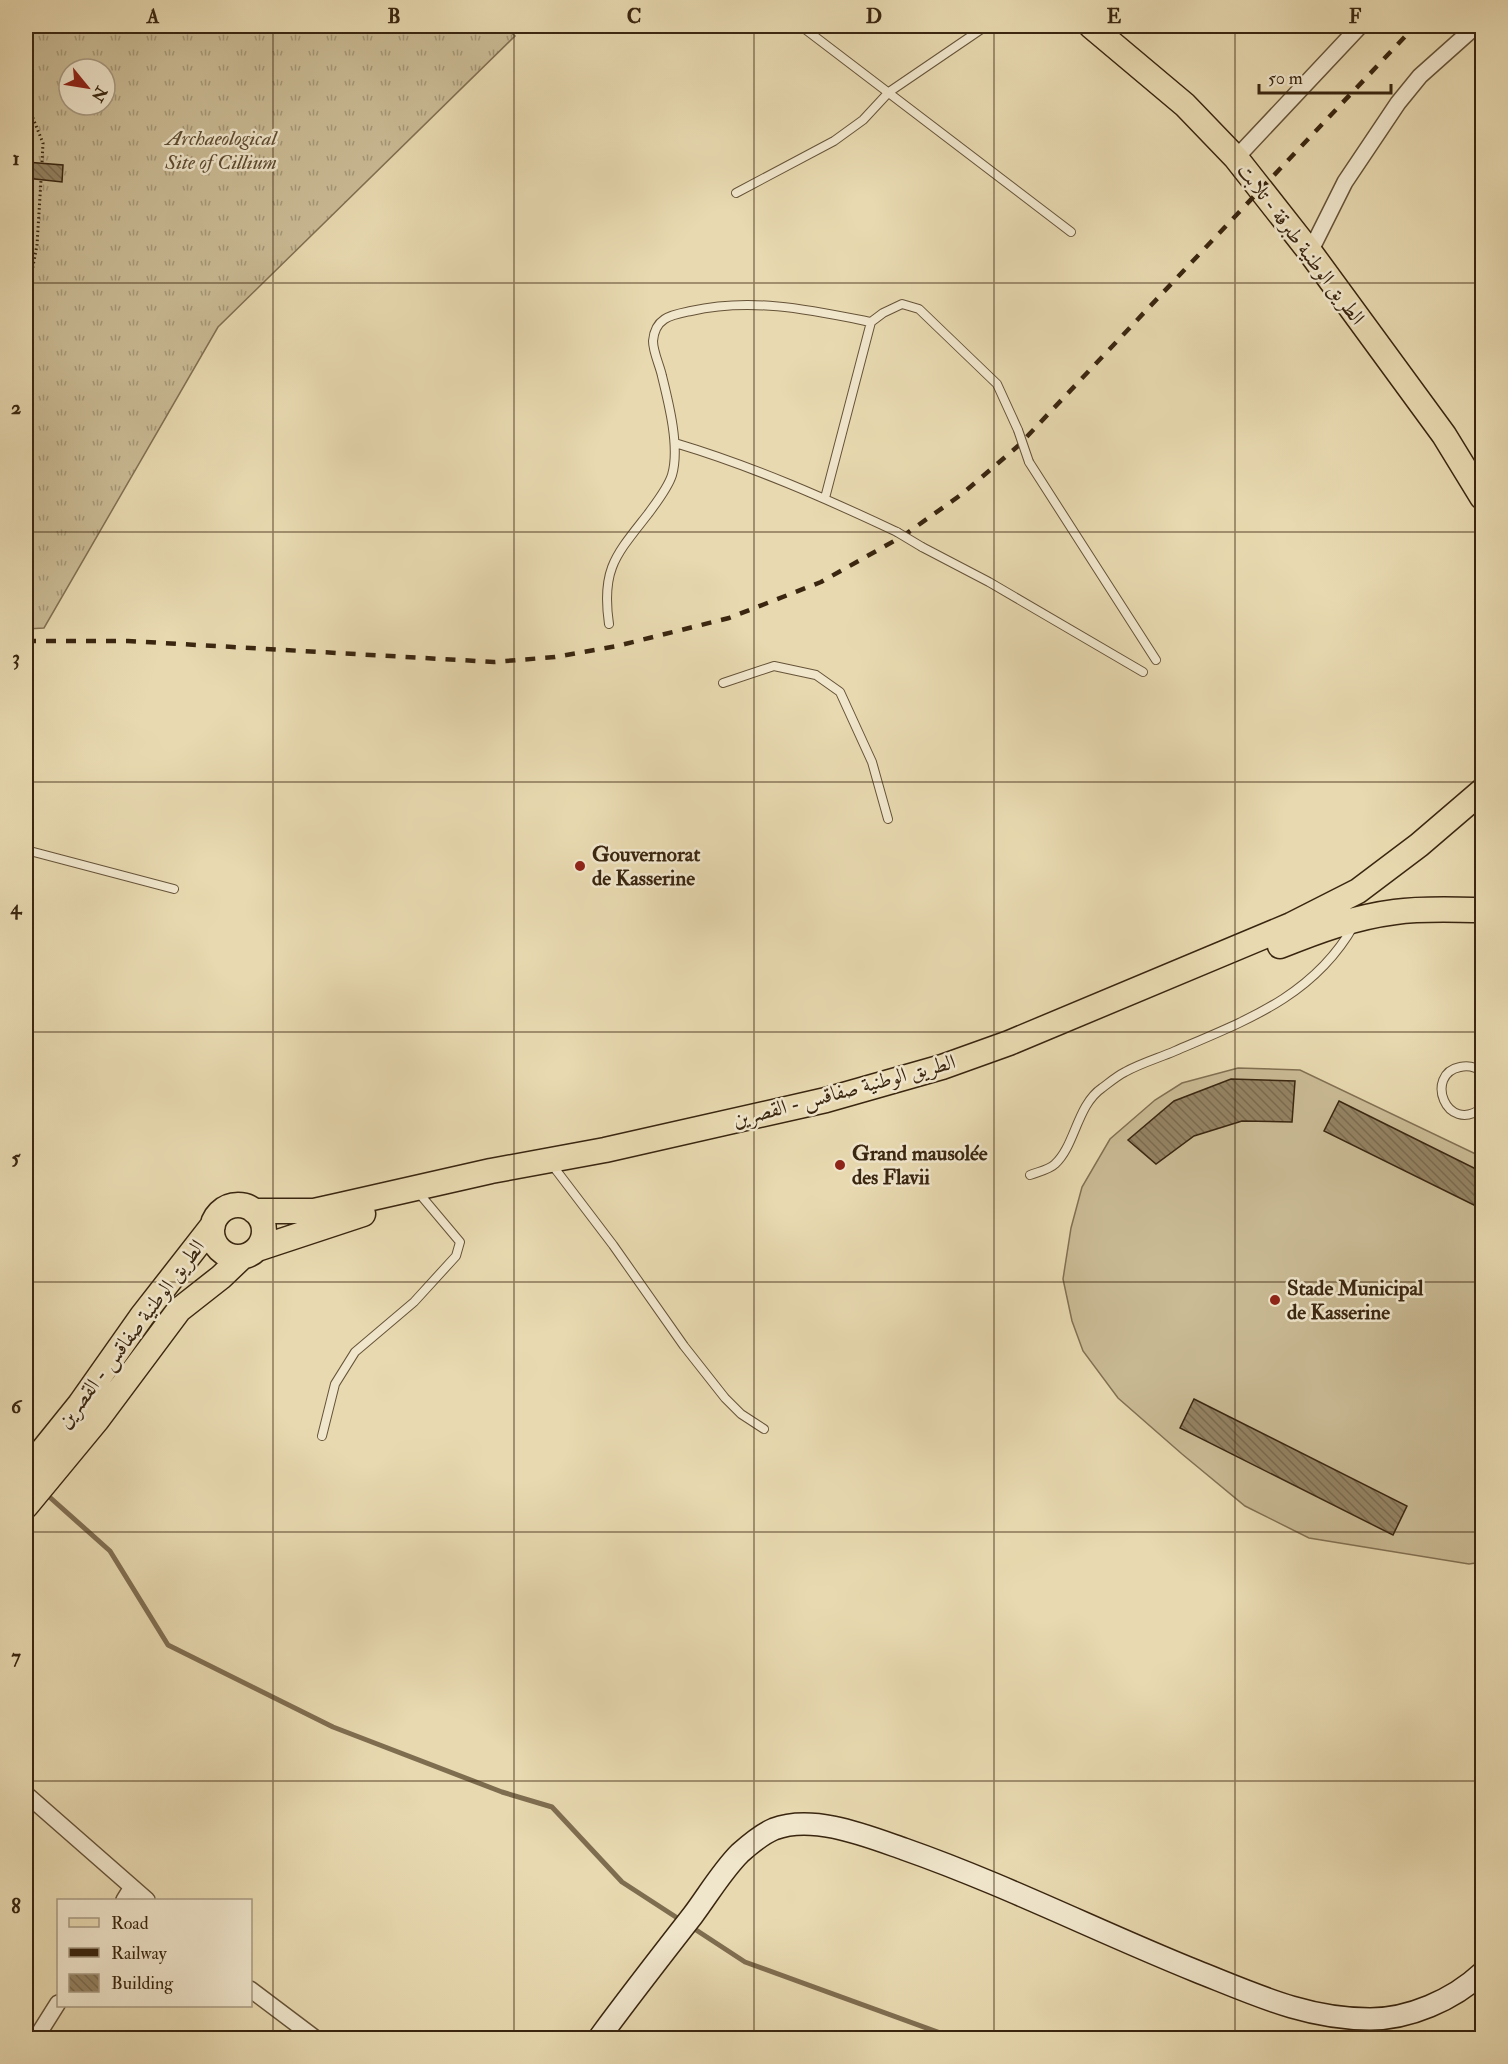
<svg xmlns="http://www.w3.org/2000/svg" width="1508" height="2064" font-family="'IM FELL Double Pica',Amiri,serif">
<style>
.grass{fill:url(#grass-tufts);stroke:#827052;stroke-width:1.5;fill-rule:evenodd}
.pitch{fill:#cabb95;stroke:#827052;stroke-width:1.5}
.lines{fill:none;stroke-linecap:round;stroke-linejoin:round}
.stream{stroke:#7f6d50;stroke-width:5}
.building{fill:url(#building-back-hatch);stroke:#3a2610;stroke-width:1.5}
.lane-casing{stroke:#665338;stroke-width:10}
.street-casing{stroke:#665338;stroke-width:18}
.secondary-casing{stroke:#3a2610;stroke-width:24}
.primary-casing{stroke:#3a2610;stroke-width:27}
.path{stroke:#3a2610;stroke-width:3;stroke-dasharray:1.5 3;stroke-linecap:butt}
.lane{stroke:#f0e6cc;stroke-width:8}
.street{stroke:#f0e6cc;stroke-width:15}
.secondary{stroke:#f0e6cc;stroke-width:21}
.primary{stroke:#e8d9b0;stroke-width:24}
.rail{stroke:#3a2610;stroke-width:4.5;stroke-dasharray:10 10;stroke-linecap:butt}
.lane-bridge-casing{stroke:#665338;stroke-width:10;stroke-linecap:butt}
.lane-bridge{stroke:#f0e6cc;stroke-width:8}
.grid{fill:none;stroke:#3a2610;stroke-width:1.5;stroke-opacity:0.55}
.poi-dot{fill:#8f2418;stroke:#f0e6cc;stroke-width:2}
.labels{text-anchor:middle;dominant-baseline:central;stroke-width:5;stroke-linejoin:round;paint-order:stroke}
.park-label{font-size:21px;font-style:italic;fill:#5e4b31;stroke:#f0e6cc}
.street-label{font-size:21px;fill:#3a2610;stroke:#f0e6cc}
.poi-label{font-size:21px;font-weight:bold;fill:#3a2610;stroke:#f0e6cc;text-anchor:start}
.neatline{fill:none;stroke:#3a2610;stroke-width:2}
.grid-label{font-size:20px;text-anchor:middle;font-weight:bold;fill:#3a2610}
</style>
<defs>
<pattern id="grass-tufts" width="24" height="20" patternUnits="userSpaceOnUse" patternTransform="scale(1.5)"><rect width="24" height="20" fill="#cabb95"/><path d="M3 7l-1-3M5 7V3M7 7l1-3M15 17l-1-3M17 17v-4M19 17l1-3" fill="none" stroke="#a59878"/></pattern>
<pattern id="building-back-hatch" width="6" height="6" patternUnits="userSpaceOnUse" patternTransform="scale(1.5)"><rect width="6" height="6" fill="#948363"/><path d="M-1 5l2 2M0 0l6 6M5-1l2 2" fill="none" stroke="#7a6b50"/></pattern>
</defs>
<rect width="100%" height="100%" fill="#e8d9b0"/>
<filter id="stains"><feTurbulence type="fractalNoise" baseFrequency=".00333" numOctaves="4"/><feColorMatrix values="0 0 0 0 .2 0 0 0 0 .09 0 0 0 0 .02 0 0 0 .5 -.17"/></filter>
<radialGradient id="worn" r=".72"><stop offset=".6" stop-color="#630" stop-opacity="0"/><stop offset="1" stop-color="#630" stop-opacity=".3"/></radialGradient>
<path class="grass" d="M26,26h478l11,10 -297,291 -174,301 -18,1zM69,69h36v36h-36z"/>
<path class="pitch" d="M1238,1068l62,2 182,87v405l-13,2 -160,-26 -64,-32 -63,-52 -64,-56 -35,-47 -11,-30 -9,-42 8,-51 11,-41 28,-48 45,-39 27,-17z"/>
<g class="lines">
<path class="stream" d="M45,1493l65,58 58,94 165,82 169,65 50,15 70,75 60,39
M690,1926l55,36 209,76"/>
</g>
<path class="building" d="M26,162l37,3 -1,17 -36,-4z
M1231,1079l64,2 -3,41 -50,-1 -48,15 -38,28 -28,-24 46,-39z
M1339,1101l143,71v37l-158,-78z
M1194,1399l213,107 -14,29 -213,-107z"/>
<g class="lines">
<g class="lane-casing">
<path id="lane" d="M801,26l270,206
M736,193l98,-52 29,-21 26,-28 97,-66
M675,443c77,23 150,55 222,89
M1029,462l127,198
M825,498l46,-176
M922,547l67,35 154,90
M609,624c-8,-55 7,-69 39,-110 8,-11 20,-26 24,-39 8,-27 -3,-71 -10,-99 -2,-10 -9,-24 -9,-35 2,-24 19,-26 38,-30 61,-14 120,-1 180,11l12,-9 19,-9 17,5 78,75 21,46
M723,683l51,-17 42,9 24,17 32,70 16,57
M26,850l148,39
M1478,1069l4,-10
M1482,1072c-6,-5 -13,-7 -22,-5 -36,7 -14,68 22,41
M556,1170l57,75 71,101 41,52 16,16 23,15
M1030,1175c7,-3 19,-5 25,-11 20,-18 22,-59 47,-76 8,-6 15,-12 23,-16 16,-9 34,-14 50,-21 72,-31 139,-55 179,-126
M322,1436l13,-52 20,-32 59,-50 42,-46 4,-14 -37,-44"/>
</g>
<g class="street-casing">
<path id="street" d="M1236,158l124,-132
M1310,252l35,-70 53,-79 22,-27 56,-50
M26,1794l121,106
M124,1900l8,-13
M250,1989l65,49
M36,2038l22,-35"/>
</g>
<g class="secondary-casing">
<path id="secondary" d="M599,2038c30,-41 62,-82 94,-123 15,-20 29,-44 47,-62 9,-8 22,-19 34,-24 39,-15 93,7 130,20 100,35 195,83 292,122 58,23 110,48 174,48 39,0 83,-19 112,-46"/>
</g>
<g class="primary-casing">
<path id="primary" d="M1091,26l94,79 51,53 74,94 134,183 38,62
M1280,946c37,-15 75,-29 115,-34 29,-4 58,-2 87,-2
M212 1231a26 26 0 1 1 52 0a26 26 0 1 1-52 0Z
M254,1211h60l27,-6 150,-34 114,-21 221,-50 116,-33 67,-24 282,-118 67,-34 61,-46 63,-54
M257,1249l106,-35
M26,1471l54,-67 62,-88 71,-91
M26,1506l71,-86 82,-110 42,-33 21,-20"/>
</g>
<path class="path" d="M26,101l17,42 -1,20
M26,303l11,-58 4,-65
M26,545l6,35"/>
<use href="#lane" class="lane"/>
<use href="#street" class="street"/>
<use href="#secondary" class="secondary"/>
<use href="#primary" class="primary"/>
<path class="rail" d="M26,641h102l366,21 61,-5 62,-11 112,-28 92,-36 82,-46 59,-42 56,-48 397,-420"/>
<g class="lane-bridge-casing">
<path id="lane-bridge" d="M1018,430l11,32
M897,532l25,15"/>
</g>
<use href="#lane-bridge" class="lane-bridge"/>
</g>
<path class="grid" d="M273,26v2012M514,26v2012M754,26v2012M994,26v2012M1235,26v2012M26,283h1456M26,532h1456M26,782h1456M26,1032h1456M26,1282h1456M26,1532h1456M26,1781h1456"/>
<g class="poi-dot">
<circle cx="580" cy="866" r="6"/>
<circle cx="840" cy="1165" r="6"/>
<circle cx="1275" cy="1300" r="6"/>
</g>
<g class="labels">
<g class="park-label">
<text x="221" y="138">Archaeological<tspan x="221" dy="24">Site of Cillium</tspan></text>
</g>
<g class="street-label">
<text transform="translate(1301 244) rotate(53)">الطريق الوطنية طبرقة - تلابت</text>
<text transform="translate(844 1091) rotate(-15)">الطريق الوطنية صفاقس - القصرين</text>
<text transform="translate(131 1334) rotate(-53)">الطريق الوطنية صفاقس - القصرين</text>
</g>
<g class="poi-label">
<text x="592" y="854">Gouvernorat<tspan x="592" dy="24">de Kasserine</tspan></text>
<text x="852" y="1153">Grand mausolée<tspan x="852" dy="24">des Flavii</tspan></text>
<text x="1287" y="1288">Stade Municipal<tspan x="1287" dy="24">de Kasserine</tspan></text>
</g>
</g>
<rect width="1508" height="2064" fill="none" stroke="#e8d9b0" stroke-width="66"/>
<rect x="57" y="1899" width="195" height="108" fill="#f0e6cc" stroke="#a79981" stroke-width="1.5"/>
<rect x="69" y="1918" width="30" height="9" fill="#e8d9b0" stroke="#a79981" stroke-width="1.5"/>
<text x="111" y="1929" font-size="18" fill="#3a2610">Road</text>
<rect x="69" y="1948" width="30" height="9" fill="#3a2610" stroke="#a79981" stroke-width="1.5"/>
<text x="111" y="1959" font-size="18" fill="#3a2610">Railway</text>
<rect x="69" y="1974" width="30" height="18" fill="url(#building-back-hatch)" stroke="#a79981" stroke-width="1.5"/>
<text x="111" y="1989" font-size="18" fill="#3a2610">Building</text>
<g transform="translate(87 87) rotate(120)"><circle r="28" fill="#f0e6cc" stroke="#a79981" stroke-width="1.5"/>
<path d="M0-4.5L10 22L0 15L-10 22Z" fill="#8f2418"/>
<text y="-9" font-size="16" font-weight="bold" text-anchor="middle" fill="#3a2610">N</text>
</g>
<path d="M1259 84v9h132v-9" fill="none" stroke="#3a2610" stroke-width="3"/>
<text x="1268" y="84" font-size="18" fill="#3a2610" stroke="#f0e6cc" stroke-width="4.5" paint-order="stroke">50 m</text>
<rect x="33" y="33" width="1442" height="1998" class="neatline"/>
<g class="grid-label">
<text x="153" y="23">A</text>
<text x="394" y="23">B</text>
<text x="634" y="23">C</text>
<text x="874" y="23">D</text>
<text x="1114" y="23">E</text>
<text x="1355" y="23">F</text>
<text x="16" y="165">1</text>
<text x="16" y="414">2</text>
<text x="16" y="664">3</text>
<text x="16" y="914">4</text>
<text x="16" y="1164">5</text>
<text x="16" y="1413">6</text>
<text x="16" y="1663">7</text>
<text x="16" y="1913">8</text>
</g>
<rect width="100%" height="100%" filter="url(#stains)"/>
<rect width="100%" height="100%" fill="url(#worn)"/>
</svg>
